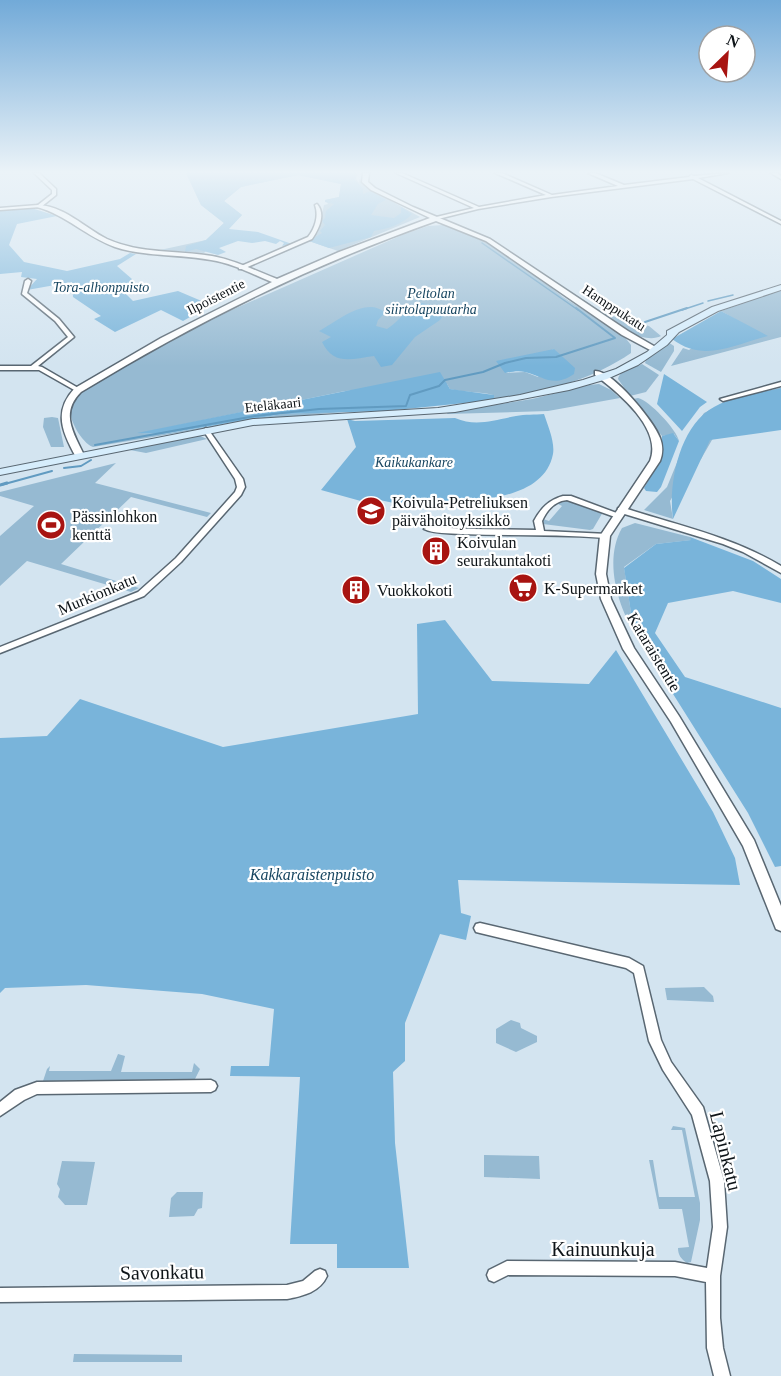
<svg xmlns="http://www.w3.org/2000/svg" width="781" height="1376" font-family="'Times New Roman',serif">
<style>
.green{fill:#96bad2;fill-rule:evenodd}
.forest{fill:#79b4da}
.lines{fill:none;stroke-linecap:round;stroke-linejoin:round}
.stream-far2{stroke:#619bc1;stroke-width:1.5}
.stream-far1{stroke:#619bc1;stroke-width:2}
.stream{stroke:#619bc1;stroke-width:3}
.minor-casing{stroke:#596772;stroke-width:3}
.tertiary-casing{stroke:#596772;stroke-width:3}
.secondary-casing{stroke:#596772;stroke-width:2}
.minor{fill:#fff;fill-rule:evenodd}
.tertiary{fill:#fff;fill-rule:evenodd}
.secondary{fill:#d6edfc;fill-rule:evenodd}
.labels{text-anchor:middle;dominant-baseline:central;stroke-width:4.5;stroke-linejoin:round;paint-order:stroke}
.far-park-label{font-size:14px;font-style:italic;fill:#184661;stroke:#fff}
.far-street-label{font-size:14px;fill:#0e1418;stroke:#fff}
.poi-label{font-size:16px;fill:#0e1418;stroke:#fff;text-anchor:start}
.street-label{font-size:16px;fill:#0e1418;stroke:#fff}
.park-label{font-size:16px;font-style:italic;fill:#184661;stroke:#fff}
.near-street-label{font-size:20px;fill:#0e1418;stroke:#fff}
</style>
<rect width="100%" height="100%" fill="#d3e4f0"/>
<path class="green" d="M186,173h172l-2,6 3,4v-4l9,9 52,29 -82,34 -29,-10 9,-9 6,-27 4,-1 -3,-4 14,-3 2,-13 -43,-9 -57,12 -17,14 18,14 -38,38 -44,-3 46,-10 18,-17 -23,-18z
M443,225l47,19 52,36 21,17 60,38 8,10v8c-39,27 -90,40 -137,47l-1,-5c-14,-4 -28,-2 -43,-6l-3,-5 -102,7 -204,42 22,1 119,-20 70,-3 -98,9 -161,27c-12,-5 -23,-26 -24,-40l14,-16 128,-75h7l184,-81 26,-9zM554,349l-16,28 -13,-5 -20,1z
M781,290v47l-110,29 12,-18 6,2 46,-31 -14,-8z
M570,291l35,23 44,12 12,10c-24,12 -73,-30 -93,-44z
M668,342l6,4v5l-13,21 -16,-9 1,-3z
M642,364l17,11 -13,17 -16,4 -12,-17c3,-11 15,-10 24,-15z
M599,384l12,6 9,8 -72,13 -101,3 1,-2 84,-13 57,-14z
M781,388l-65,45 -15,26 -8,2 -23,40 3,18 -29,-9 23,-23 20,-49 17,-25 29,-14z
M638,398c11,2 39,32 41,43l-5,-7 -12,2 -29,-37z
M52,417l6,1 6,29h-13l-8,-20 1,-9z
M198,435l9,4 -61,14 -16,-3z
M116,463l-21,20 116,30 -4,4 -76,-20 -70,67 78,24 -8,4 -104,-31 -27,25v-50l34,-30 -34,-10v-4z
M560,501h8l35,11 -10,17 -3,1 -47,-6v-5l6,2 13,-15 -6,-3z
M635,523l55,14 2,3 -36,4 -32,23 10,65c-17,-28 -30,-73 -12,-104z
M704,987l9,9 1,6 -47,-2 -2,-12z
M511,1020l9,3 1,5 16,8v6l-21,10 -20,-9v-14z
M118,1054l7,2 -4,16h71l2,-9 6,6 -5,10 -4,1 -148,1 4,-12 3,-3 -1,5h62z
M673,1126l12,2 15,75v17l-9,42 -4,1c-6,-4 -9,-8 -9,-15l11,-1 -7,-38h-23l-10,-49h4l6,37h36l-13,-67h-11z
M484,1155l55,1 1,23 -56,-2z
M62,1161l33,1 -8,43h-22l-7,-8 2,-8 -3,-5z
M177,1192h26l-1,16 -4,1 -4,7 -25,1 2,-19z
M74,1354h3l105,1v7h-109z"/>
<path class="forest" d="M186,173h166l4,2 -1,5 8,9v5l8,-3 15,9 -8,4 -7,11 23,3 7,-5v-6l11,7c-8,10 -26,15 -38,17l-3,6 -42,11 -20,-7 13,-8 -2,-2 5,-6 -3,-4 3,-3 1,-7 8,-7 -9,-2v-2l14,-3 2,-13 -43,-9 -57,12 -17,14 18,14 -13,14 29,3 34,12 -10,2 2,-3 -4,-2 -4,3 -11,-3 -13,2 -14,-2 -19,7 7,4 -8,3 -22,-6 -11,3 1,-6 20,-6 18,-17 -23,-18z
M28,207l29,9 -40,8 -8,21 15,17 43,9 53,-12 10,-6 6,1 -19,12 15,13 -7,14 8,8 45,-10 33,14 -28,16 -22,-11 -46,22 -21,-13 7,-3 -28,-19 -1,-15 -45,8 10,-11 -16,-2 1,-5 -22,2v-63z
M422,303l21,4 4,3 -7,10 -25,17 -23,28 -11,2 -7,-11c-23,3 -40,10 -52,-14l9,-5 -12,-6c17,-9 48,-36 66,-18l-7,7 -2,6 11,3c13,-8 19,-21 35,-26z
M721,311l47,25c-35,9 -64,27 -96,3z
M554,349l21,19 -1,6c-21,14 -29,3 -49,-2 -7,-2 -14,0 -20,1l-9,-12z
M440,372l10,17 44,6v5l-108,11 -104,3 -119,20 -26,-1z
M664,374l43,28 -7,5 -18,24 -25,-27z
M781,388v42l-71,10 -37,79c-5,-35 6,-93 41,-112 20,-12 45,-14 67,-19z
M544,414c4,12 11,28 9,40 -9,47 -80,47 -115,47 -8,1 -15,4 -23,4 -13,1 -28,-4 -41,-6l-6,4 -47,-13 35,-43 -9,-28 8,2 100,-3c21,9 39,2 61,-2 9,-2 19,-1 28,-2z
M673,433l6,8 -18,46 -4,5 -11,-1 -2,-3 15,-25 3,-11v-16z
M690,537l63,24 28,18v24l-48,-12 -65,12 -13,30 30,44 96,31v158l-6,1 -27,-54 -114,-181 -10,-64 32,-24 35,-4z
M445,620l47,61 97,3 27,-34 97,162 22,46 5,27 -282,-5 3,33 10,3 -5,24 -26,-6 -35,89v38l-12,11 2,71 14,125h-72v-24h-47l10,-167 -70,-1 1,-10h38l5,-57 -72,-15 -116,-9 -81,3 -5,5v-255l47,-2 33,-37 143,48 195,-33 -1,-90z"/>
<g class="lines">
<path class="stream-far2" d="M482,243l96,67
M708,301l25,-6
M682,310l21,-7"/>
<path class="stream-far1" d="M645,322l42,-14
M95,445l160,-29 64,-7 87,-3 4,-11 29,-9 6,-6 38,-8 22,-9 21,-5 30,-1 59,-19 -39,-30
M64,468l17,-2 10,-6
M1,485l51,-14"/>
<path class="stream" d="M0,485l7,-2"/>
<g class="minor-casing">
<path id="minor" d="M34,173h5l17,16v6l-15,12 -41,3v-2l38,-3 14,-11v-4z
M396,173h6l77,34 67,-12 -51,-22h7l50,22 66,-9 -30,-13h7l29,12 65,-8 2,-2 3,1 34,-3 -30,5 83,43v3l-88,-45 -142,18 -73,12 -44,11h-2v-2l42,-10z
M771,173h6l4,3v3z
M317,204c9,10 2,25 -5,35l-69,30h-4v-2l69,-30c7,-9 11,-21 7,-32z
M28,279l3,2 -4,12 32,26 15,18 -36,29 4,1 38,22v2h-4l-37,-21h-39v-4h31l37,-29 -13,-16 -33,-27 3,-13z
M781,382v4l-58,15 -3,-2z
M206,428l2,1 35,50 2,8 -4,8 -60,67 -37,34 -144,57v-6l138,-55 38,-34 59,-66 2,-5 -2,-8 -32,-49z
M563,496h8l51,19 -1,2h-6l-48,-17c-12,1 -20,10 -25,21l2,10 64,3v4h-3c-48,-4 -96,-2 -144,-4 -11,-1 -28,0 -37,-5l4,-2 44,2 64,1 -2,-9c7,-13 15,-21 29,-25z
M618,508h6c53,17 109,29 157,58v7l-38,-21 -20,-8 -105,-32z
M480,923l149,35 14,8 18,74 10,22 32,45 21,74 3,46 -7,49v42l3,30 7,28h-16l-7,-28 -1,-66 -31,-6 -167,-1 -14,7 -5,-2 -2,-5 2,-5 18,-9 168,1 32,6 6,-41 -3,-46 -18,-66 -29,-45 -14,-29 -15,-68 -8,-5 -146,-35 -4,-1 -2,-4 2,-4z
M211,1080l4,2 2,4 -2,4 -4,2 -174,2 -13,6 -24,16v-14l15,-12 22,-8z
M320,1269l5,2 2,5c-7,16 -24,20 -40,23l-287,3v-14l287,-3 16,-4 12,-10z"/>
</g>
<g class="tertiary-casing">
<path id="tertiary" d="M363,173h6l-1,9 7,6 38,19 77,32 138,92 31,18 -7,2 -30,-16 -136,-94 -50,-20c-125,44 -242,102 -355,171 -21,21 -8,40 3,63l-5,3 -3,-1c-14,-25 -23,-46 -1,-69l86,-50 111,-56c-20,-8 -40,-19 -61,-22 -32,-6 -65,-3 -96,-13 -28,-10 -49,-32 -78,-40v-2c26,0 48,23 70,34 33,15 70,11 105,17 23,4 44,15 65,23l62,-27 91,-34 -59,-28 -9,-8z
M595,371c17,-1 59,50 65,67 3,8 3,15 0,23l-50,75 -4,38 5,25 23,49 45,68 75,124 27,66v25l-5,-2 -2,-5 -31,-78 -72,-124 -48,-73 -22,-50 -5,-25 4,-38 50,-75c13,-32 -32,-69 -55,-86z"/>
</g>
<g class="secondary-casing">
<path id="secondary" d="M781,285v5l-63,21 -39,21 -12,13 -29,20 -31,14 -38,11 -114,22 -202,13 -253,50v-6l253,-50 185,-11 82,-13 63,-15 33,-11 31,-17 20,-17v-4l45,-24z"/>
</g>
<use href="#minor" class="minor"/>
<use href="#tertiary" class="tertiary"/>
<use href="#secondary" class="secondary"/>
</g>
<linearGradient id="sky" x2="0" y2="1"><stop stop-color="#72aad8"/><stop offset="0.47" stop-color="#ebf3f8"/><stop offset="1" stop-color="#ebf3f8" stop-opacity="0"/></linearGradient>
<rect width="781" height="366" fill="url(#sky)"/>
<defs>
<g id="school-disc" transform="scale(1.5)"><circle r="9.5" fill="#a81411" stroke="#fff"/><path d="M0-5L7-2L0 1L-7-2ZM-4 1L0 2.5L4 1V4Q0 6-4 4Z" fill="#fff"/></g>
<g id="stadium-disc" transform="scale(1.5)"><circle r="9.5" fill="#a81411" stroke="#fff"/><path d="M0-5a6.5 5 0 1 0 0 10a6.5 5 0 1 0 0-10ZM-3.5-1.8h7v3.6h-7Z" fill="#fff"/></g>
<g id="building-disc" transform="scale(1.5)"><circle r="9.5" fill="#a81411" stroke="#fff"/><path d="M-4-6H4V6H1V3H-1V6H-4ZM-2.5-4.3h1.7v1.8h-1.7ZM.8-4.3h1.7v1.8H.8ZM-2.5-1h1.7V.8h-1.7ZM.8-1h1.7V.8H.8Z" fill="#fff"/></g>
<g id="supermarket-disc" transform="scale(1.5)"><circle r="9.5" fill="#a81411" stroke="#fff"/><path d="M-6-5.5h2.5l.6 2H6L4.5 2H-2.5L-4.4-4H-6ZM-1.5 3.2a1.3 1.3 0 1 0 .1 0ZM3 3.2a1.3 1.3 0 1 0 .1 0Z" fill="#fff"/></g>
</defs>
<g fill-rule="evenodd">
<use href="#school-disc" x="371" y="511"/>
<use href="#stadium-disc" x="51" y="525"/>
<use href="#building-disc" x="436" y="551"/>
<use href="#supermarket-disc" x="523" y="588"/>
<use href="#building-disc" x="356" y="590"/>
</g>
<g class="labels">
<g class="far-park-label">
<text x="101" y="287">Tora-alhonpuisto</text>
<text x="431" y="293">Peltolan<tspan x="431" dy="16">siirtolapuutarha</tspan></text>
<text x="414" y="462">Kaikukankare</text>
</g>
<g class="far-street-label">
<text transform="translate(216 297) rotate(-27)">Ilpoistentie</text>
<text transform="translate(614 308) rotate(33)">Hamppukatu</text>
<text transform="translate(273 405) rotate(-6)">Eteläkaari</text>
</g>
<g class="poi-label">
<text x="392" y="502">Koivula-Petreliuksen<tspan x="392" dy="18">päivähoitoyksikkö</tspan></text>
<text x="72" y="516">Pässinlohkon<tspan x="72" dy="18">kenttä</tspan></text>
<text x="457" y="542">Koivulan<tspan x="457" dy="18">seurakuntakoti</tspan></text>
<text x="544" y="588">K-Supermarket</text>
<text x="377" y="590">Vuokkokoti</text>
</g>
<g class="street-label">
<text transform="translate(97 594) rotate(-23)">Murkionkatu</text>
<text transform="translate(654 652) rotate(59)">Kataraistentie</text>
</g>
<g class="park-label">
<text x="312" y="874">Kakkaraistenpuisto</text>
</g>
<g class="near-street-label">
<text transform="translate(726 1151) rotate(76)">Lapinkatu</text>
<text x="603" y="1249">Kainuunkuja</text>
<text transform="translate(162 1272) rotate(-1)">Savonkatu</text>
</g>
</g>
<g transform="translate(727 54) rotate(25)"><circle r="28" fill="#ffffff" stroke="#9fa1a3" stroke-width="1.5"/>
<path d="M0-4.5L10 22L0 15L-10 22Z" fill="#a81411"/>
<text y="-9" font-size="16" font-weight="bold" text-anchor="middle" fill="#0e1418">N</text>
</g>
</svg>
